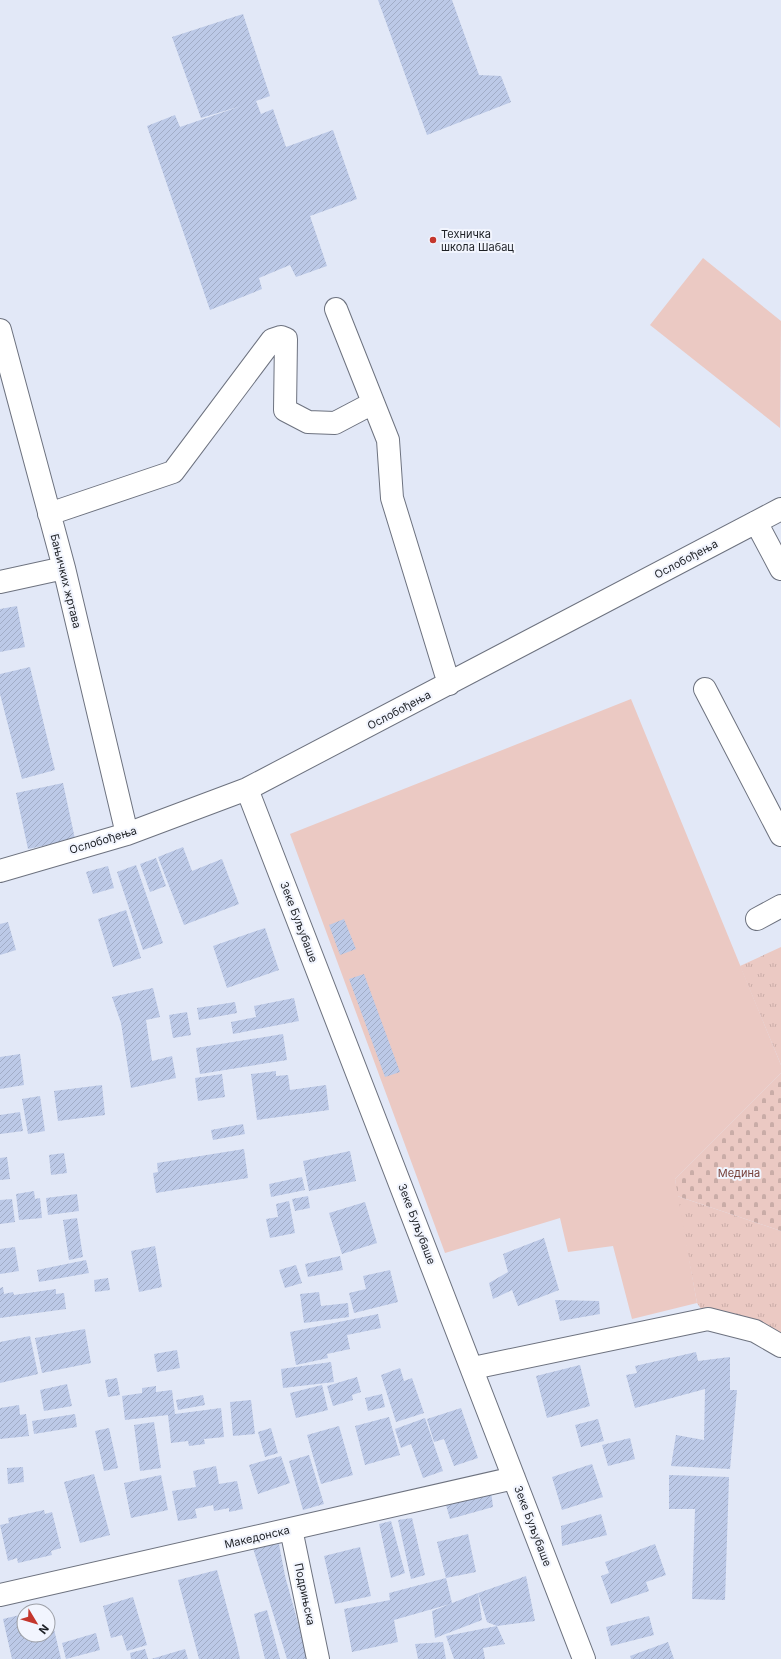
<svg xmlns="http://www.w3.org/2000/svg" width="781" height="1659" font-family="Inter,sans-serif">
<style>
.grass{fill:url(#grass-tufts)}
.cemetery{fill:url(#cemetery-stones)}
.garden{fill:#ebc9c3}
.building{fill:url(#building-hatch)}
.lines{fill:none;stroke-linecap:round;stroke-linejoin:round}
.minor-casing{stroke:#6d727f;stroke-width:24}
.minor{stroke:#fff;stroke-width:22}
.poi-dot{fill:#c4362d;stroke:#f2f5fe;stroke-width:1.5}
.labels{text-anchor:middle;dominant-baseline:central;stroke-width:4;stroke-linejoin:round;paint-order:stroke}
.poi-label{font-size:11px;fill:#1d2025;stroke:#f2f5fe;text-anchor:start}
.street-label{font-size:11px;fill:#1d2025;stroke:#f2f5fe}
.park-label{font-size:11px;fill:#77413b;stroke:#f2f5fe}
</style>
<defs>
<pattern id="grass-tufts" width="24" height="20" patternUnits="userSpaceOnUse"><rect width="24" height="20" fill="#ebc9c3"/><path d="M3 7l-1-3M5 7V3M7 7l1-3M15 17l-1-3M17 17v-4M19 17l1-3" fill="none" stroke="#c9aca7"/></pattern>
<pattern id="cemetery-stones" width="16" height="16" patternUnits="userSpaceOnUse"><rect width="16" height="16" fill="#ebc9c3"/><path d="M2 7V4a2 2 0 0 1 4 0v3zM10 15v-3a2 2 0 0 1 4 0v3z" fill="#c9aca7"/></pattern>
<pattern id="building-hatch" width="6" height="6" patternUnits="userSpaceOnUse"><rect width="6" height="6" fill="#bcc9e7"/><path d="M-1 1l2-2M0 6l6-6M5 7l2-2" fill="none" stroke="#a1acc6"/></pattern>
</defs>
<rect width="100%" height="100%" fill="#e2e8f7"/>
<path class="grass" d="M781,947v118l-41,-99z
M677,1196l104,35v115l-73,-27 -11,-16z"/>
<path class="cemetery" d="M781,1073v158l-104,-35 -2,-17z"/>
<path class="garden" d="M703,258l78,63 -1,107 -130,-103z
M631,699l150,366v8l-106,106 22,124 -65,16 -19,-73 -45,6 -8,-34 -115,35 -155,-419z"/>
<path class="building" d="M378,0h74l27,75 22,1 10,26 -84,33z
M243,14l27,82 -14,5 5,13 12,-5 13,38 47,-17 24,69 -47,17 17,50 -31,11 -6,-12 -31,13 3,11 -52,21 -63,-184 28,-11 5,12 61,-21 -40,12 -29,-81z
M17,606l8,41 -25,5v-43z
M30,667l25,103 -33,9 -22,-85v-20z
M63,783l12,56 -47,10 -12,-56z
M183,847l9,24 30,-12 17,45 -55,21 -26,-68z
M156,858l10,28 -16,6 -10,-28z
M136,865l27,78 -20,7 -26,-78z
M108,866l6,22 -21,6 -7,-22z
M126,910l15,48 -28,9 -15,-48z
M344,919l12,30 -16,6 -11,-30z
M8,922l8,28 -16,5v-31z
M265,928l14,42 -52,18 -14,-42z
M364,974l36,98 -15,5 -36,-98z
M153,988l7,29 -14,3 6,41 20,-5 4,22 -45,10 -10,-65 -9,-26z
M294,998l5,23 -66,13 -2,-12 25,-5 -2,-11z
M235,1002l2,11 -38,7 -2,-12z
M187,1012l4,23 -18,3 -4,-23z
M283,1034l4,26 -87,14 -4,-26z
M20,1054l4,31 -24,4v-32z
M276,1071v5l12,-1 2,15 36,-5 3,25 -72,10 -6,-46z
M222,1074l3,23 -27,4 -3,-23z
M102,1085l3,30 -47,6 -4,-30z
M40,1096l5,35 -17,3 -6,-35z
M20,1112l3,19 -23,3v-19z
M243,1124l2,10 -32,6 -2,-10z
M244,1149l4,29 -92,15 -3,-20 5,-1 -1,-9z
M350,1151l6,30 -47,10 -6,-30z
M64,1153l3,20 -16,2 -2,-20z
M7,1157l3,22 -10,1v-22z
M302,1177l3,13 -34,7 -2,-13z
M34,1191l1,8 5,-1 2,20 -23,2 -3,-26z
M77,1194l2,17 -31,4 -2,-17z
M308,1196l2,12 -15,3 -3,-12z
M12,1199l3,23 -15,2v-24z
M289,1201l6,32 -25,5 -4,-19 12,-2 -2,-13z
M365,1202l12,41 -35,11 -13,-41z
M77,1218l6,39 -14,3 -6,-40z
M544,1238l15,52 -41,16 -6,-16 -19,9 -4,-16 19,-11 -5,-18z
M155,1246l7,41 -23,5 -8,-41z
M15,1247l4,24 -19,3v-25z
M340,1256l3,14 -35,7 -3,-13z
M86,1260l3,13 -50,9 -2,-12z
M296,1265l6,18 -17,5 -6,-18z
M390,1270l8,32 -44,11 -5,-20 17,-4 -3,-13z
M108,1278l2,12 -15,2 -1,-12z
M3,1287l1,7 9,-2 1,3 42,-6v5l8,-1 2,16 -66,9v-30z
M319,1292l2,14 27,-3 1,14 -45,6 -4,-29z
M555,1300l44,1 1,13 -40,7z
M378,1314l3,14 -34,7 3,14 -23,5 1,4 -32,7 -6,-33z
M85,1329l6,34 -49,10 -7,-35z
M30,1336l8,38 -38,9v-41z
M177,1350l3,18 -23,4 -3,-18z
M696,1352l2,9 32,-4v33h7l-7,79 -59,-3 5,-31 28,5 1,-51 -70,19 -9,-33 11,-2 -2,-7z
M331,1362l3,20 -51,6 -2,-19z
M580,1365l10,41 -43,12 -11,-42z
M400,1368l4,13 8,-3 12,35 -28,9 -15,-47z
M357,1377l4,15 -9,3 1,5 -20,6 -6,-20z
M117,1378l3,17 -12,2 -3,-17z
M67,1384l5,22 -28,5 -4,-21z
M322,1385l6,25 -32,8 -6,-25z
M156,1386v6l16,-2 3,24 46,-6 3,29 -20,2 1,5 -16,2 -1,-5 -17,2 -3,-28 -43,5 -3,-24 20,-3v-5z
M382,1394l3,13 -17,4 -3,-13z
M203,1395l2,10 -27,5 -2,-10z
M251,1400l4,34 -22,2 -3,-34z
M19,1405l1,10 6,-1 3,22 -29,3v-31z
M461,1408l17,50 -24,8 -10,-27 -10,3 -7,-23z
M75,1414l2,13 -43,7 -2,-13z
M389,1417l11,38 -35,10 -10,-39z
M425,1418l18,53 -20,7 -12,-34 -10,4 -6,-19z
M598,1419l6,22 -23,6 -6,-22z
M154,1422l7,46 -21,3 -6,-46z
M339,1426l14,49 -32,9 -14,-49z
M109,1428l9,40 -14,3 -9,-40z
M271,1428l7,25 -13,4 -7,-25z
M630,1438l5,21 -27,7 -6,-21z
M309,1455l15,49 -21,6 -14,-49z
M281,1456l9,27 -32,11 -9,-29z
M592,1464l11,33 -41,13 -10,-33z
M216,1466l3,18 18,-3 6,28 -14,3v-4l-15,3 -1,-6 -18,4 2,9 -19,3 -6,-30 24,-4 -3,-16z
M23,1467l1,15 -16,2 -1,-16z
M94,1474l16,61 -30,8 -16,-61z
M161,1475l7,35 -37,8 -7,-35z
M669,1475l60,2 -4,123 -33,-1 3,-90h-26z
M491,1491l2,16 -43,12 -4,-14z
M44,1510l1,4 7,-2 9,36 -10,3 1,4 -34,8 -1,-5 -9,3 -8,-36 9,-2 -1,-5z
M601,1514l6,21 -45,11 -1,-20z
M412,1518l13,57 -14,4 -13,-59z
M391,1521l14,52 -14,5 -12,-54z
M468,1534l8,38 -30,6 -9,-36z
M279,1544l6,32 23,83h-21l-34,-111z
M655,1544l11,31 -20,7 3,9 -38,13 -10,-28 8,-3 -4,-11z
M360,1547l11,49 -36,8 -11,-48z
M217,1570l20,75 3,14h-41l-21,-79z
M526,1576l9,45 -38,5 -10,-4 -9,-29 4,27 -47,18 -3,-27 18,-7 -56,16 4,22 -46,10 -8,-43 46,-9 -1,-7 57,-15 6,25 26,-10z
M133,1597l14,48 -20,6 -5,-16 -11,3 -8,-32z
M49,1608l12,51h-49l-9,-40 21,-5v21h24v-24l-7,-1z
M267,1610l13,49h-15l-11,-45z
M649,1616l5,19 -43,11 -5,-19z
M497,1626l8,18 -22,4 2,11h-31l-8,-23z
M96,1633l4,17 -34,9 -4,-16z
M443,1642l3,17h-28l-3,-15z
M668,1642l6,17h-43l-1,-3z
M145,1649l3,10h-17l-1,-6z
M185,1649l3,10h-37z"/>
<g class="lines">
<g class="minor-casing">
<path id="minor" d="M336,309l52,131 4,58 57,186
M0,330l64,238 63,266
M49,514l124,-42 99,-132 9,-3 5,2 -1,71 23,12 27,1 38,-20
M756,522l25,47
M0,582l64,-14
M705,689l76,146
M247,789l337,870
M0,871l127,-37 120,-45 534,-280
M757,919l24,-13
M473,1368l235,-49 47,12 26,15
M291,1529l27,130
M0,1595l514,-117"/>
</g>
<use href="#minor" class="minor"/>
</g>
<circle class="poi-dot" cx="433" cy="240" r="4"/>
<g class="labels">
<g class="poi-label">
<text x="441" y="234">Техничка<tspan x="441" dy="13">школа Шабац</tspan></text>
</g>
<g class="street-label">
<text transform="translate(686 559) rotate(-28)">Ослобођења</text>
<text transform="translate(66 581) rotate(76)">Бањичких жртава</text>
<text transform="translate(399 710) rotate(-28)">Ослобођења</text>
<text transform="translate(103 840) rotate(-17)">Ослобођења</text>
<text transform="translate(299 922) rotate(69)">Зеке Буљубаше</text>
<text transform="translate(417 1224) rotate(69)">Зеке Буљубаше</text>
<text transform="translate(533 1526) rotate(69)">Зеке Буљубаше</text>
<text transform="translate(257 1537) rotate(-13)">Македонска</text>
<text transform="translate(305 1594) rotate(78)">Подрињска</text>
</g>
<g class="park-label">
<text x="739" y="1173">Медина</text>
</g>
</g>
<g transform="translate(36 1623) rotate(128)"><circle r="19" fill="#f2f5fe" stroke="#9da0a7"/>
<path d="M0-3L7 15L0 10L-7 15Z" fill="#c4362d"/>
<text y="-6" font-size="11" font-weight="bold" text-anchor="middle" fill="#1d2025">N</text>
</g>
</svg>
